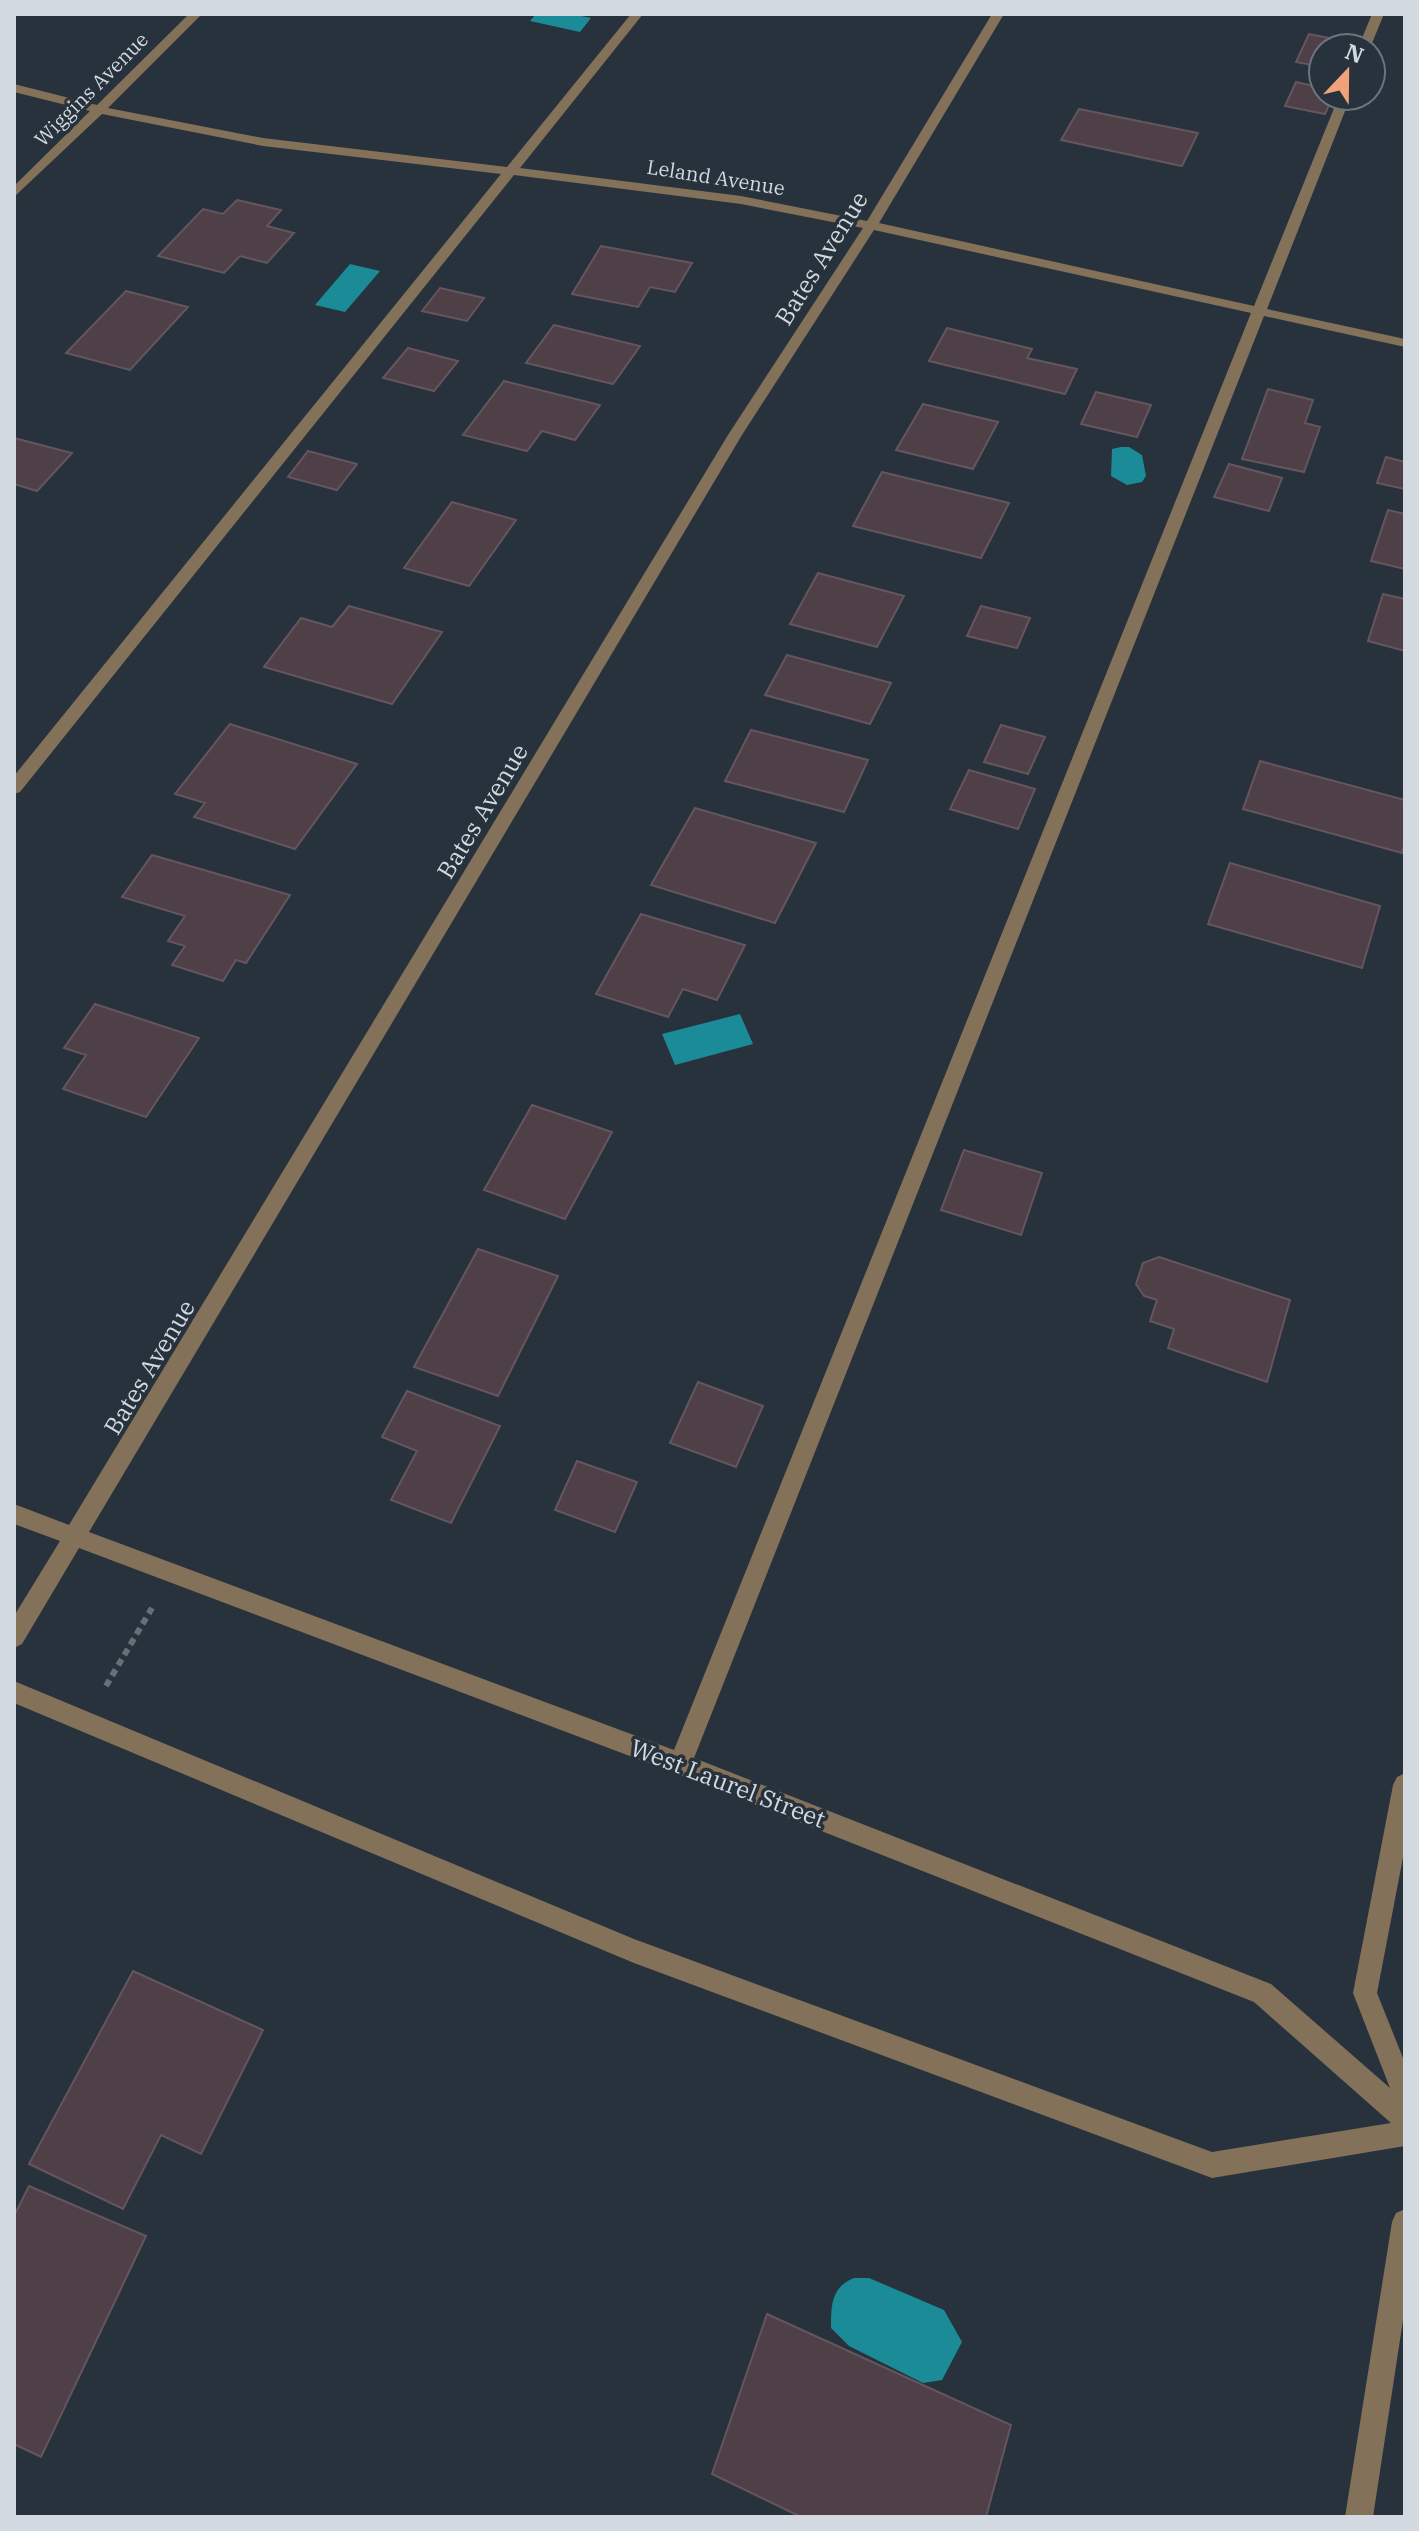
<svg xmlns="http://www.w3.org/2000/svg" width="1419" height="2531" font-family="'IBM Plex Serif',serif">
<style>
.water{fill:#1b8b98}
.building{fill:#4f4048;stroke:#64555e;stroke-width:2}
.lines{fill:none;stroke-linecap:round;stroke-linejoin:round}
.path{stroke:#667078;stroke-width:6;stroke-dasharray:7 5;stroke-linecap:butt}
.minor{fill:#847159;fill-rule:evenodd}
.labels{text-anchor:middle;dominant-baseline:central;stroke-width:7;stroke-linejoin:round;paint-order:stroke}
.far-street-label{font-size:20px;fill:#d2d9e0;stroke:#27323c}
.street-label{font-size:24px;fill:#d2d9e0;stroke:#27323c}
</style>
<rect width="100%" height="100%" fill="#27323c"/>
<path class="water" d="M536,14h36l19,4 -11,14 -50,-11z
M350,264l30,7 -35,41 -30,-7z
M1121,447h8l13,8 4,21 -4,6 -15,3 -16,-9 1,-27z
M740,1014l13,30 -78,21 -13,-31z
M854,2278h15l75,32 18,32 -20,38 -19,3 -74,-37 -18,-18c0,-22 0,-41 23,-50z"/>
<path class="building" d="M1309,34l51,10 -1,4h-36v19l-27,-5z
M1296,82l27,6v8h10l-8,18 -40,-8z
M1079,109l119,24 -16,33 -121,-26z
M237,200l44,10 -14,16 27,7 -27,30 -27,-7 -16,17 -66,-17 45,-47 20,5z
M601,246l91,17 -17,29 -25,-5 -12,20 -66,-13z
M440,288l44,10 -17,23 -45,-10z
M126,291l62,16 -58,63 -64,-17z
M554,325l86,21 -27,38 -87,-21z
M947,328l85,21 -5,9 50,11 -12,25 -136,-33z
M408,348l50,13 -24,30 -51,-13z
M504,381l96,24 -25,35 -33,-9 -15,20 -64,-16z
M1268,389l45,11 -8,23 15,4 -16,45 -62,-13z
M1096,392l55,13 -14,32 -56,-13z
M923,404l75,18 -25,47 -77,-19z
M14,438l58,15 -35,38 -23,-7z
M308,451l49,13 -20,26 -49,-13z
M1386,457l19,5v27l-28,-6z
M1229,464l53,14 -13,33 -55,-14z
M882,472l127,31 -28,55 -128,-32z
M452,502l64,18 -47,66 -65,-18z
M1388,510l17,4v55l-34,-8z
M818,573l86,23 -27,51 -87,-23z
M1383,594l22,5v52l-37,-10z
M349,606l93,26 -50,72 -128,-37 37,-49 31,9z
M981,606l49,12 -13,30 -50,-12z
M787,655l104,28 -21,41 -105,-29z
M230,724l127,40 -62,85 -101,-32 11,-14 -30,-9z
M1001,725l44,12 -17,37 -44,-12z
M751,730l117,30 -24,52 -119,-31z
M1260,761l145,39v43l-3,10 -159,-44z
M969,770l66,19 -17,40 -68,-20z
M695,808l121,35 -41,80 -124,-38z
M152,855l138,40 -44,68 -10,-3 -13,21 -51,-16 13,-19 -17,-5 17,-25 -63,-19z
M1230,863l150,43 -18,62 -154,-44z
M641,914l104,31 -28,55 -34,-11 -15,28 -72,-23z
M95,1004l104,34 -53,79 -83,-28 23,-34 -22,-7z
M532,1105l80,27 -47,87 -81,-29z
M964,1150l78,23 -21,62 -80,-25z
M478,1249l80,27 -60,120 -84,-29z
M1159,1257l131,43 -23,82 -99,-34 6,-19 -24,-8 7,-21 -13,-4 -8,-12 7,-21z
M698,1382l65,24 -27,61 -66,-24z
M407,1391l93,35 -49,97 -60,-23 26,-49 -35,-14z
M577,1461l60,21 -22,50 -60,-22z
M133,1971l130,59 -62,124 -40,-19 -38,74 -94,-45z
M29,2186l117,50 -105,221 -27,-13v-228z
M767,2314l244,111 -25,92h-185l-89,-43z"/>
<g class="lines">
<path class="path" d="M106,1686l46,-78"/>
<path class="minor" d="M189,14h13l-94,94 155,30 244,29 124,-153h12l-123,154 221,28 126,25 125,-207h12l-125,209 375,83 85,-210h12l-84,213 138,30v8l-141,-31 -570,1442 577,226 119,104 -37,-95 40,-208 4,-8 8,-4v74l-28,146 28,70v83l-193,32 -578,-215 -620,-260v-22l620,258 578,213 179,-29 -137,-121 -574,-227 -601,-227 -57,96 -8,4v-32l46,-75 -46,-17v-20l55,21 659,-1090 135,-207 -122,-24 -227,-29 -494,617 -6,2v-18l487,-602 -238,-28 -161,-32 -88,83v-11l76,-75 -76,-19v-8l83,21zM874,230l377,83 -577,1437 -585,-218 653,-1097z
M1372,14h12l-14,34h-12z
M1405,2209v98l-32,210h-28l47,-295 4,-9z"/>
</g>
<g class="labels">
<g class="far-street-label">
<text transform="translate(91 89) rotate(-45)">Wiggins Avenue</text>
<text transform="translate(716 177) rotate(9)">Leland Avenue</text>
</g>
<g class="street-label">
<text transform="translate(821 258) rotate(-58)">Bates Avenue</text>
<text transform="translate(482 811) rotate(-59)">Bates Avenue</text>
<text transform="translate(149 1367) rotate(-59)">Bates Avenue</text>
<text transform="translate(728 1783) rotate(21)">West Laurel Street</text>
</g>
</g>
<rect width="1419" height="2531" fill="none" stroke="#d2d9e0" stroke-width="32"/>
<g transform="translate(1347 72) rotate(22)"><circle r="38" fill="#27323c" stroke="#6b757e" stroke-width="2"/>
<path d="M0-6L14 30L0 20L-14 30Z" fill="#f0a27a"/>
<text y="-12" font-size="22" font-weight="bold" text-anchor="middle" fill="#d2d9e0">N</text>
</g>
</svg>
